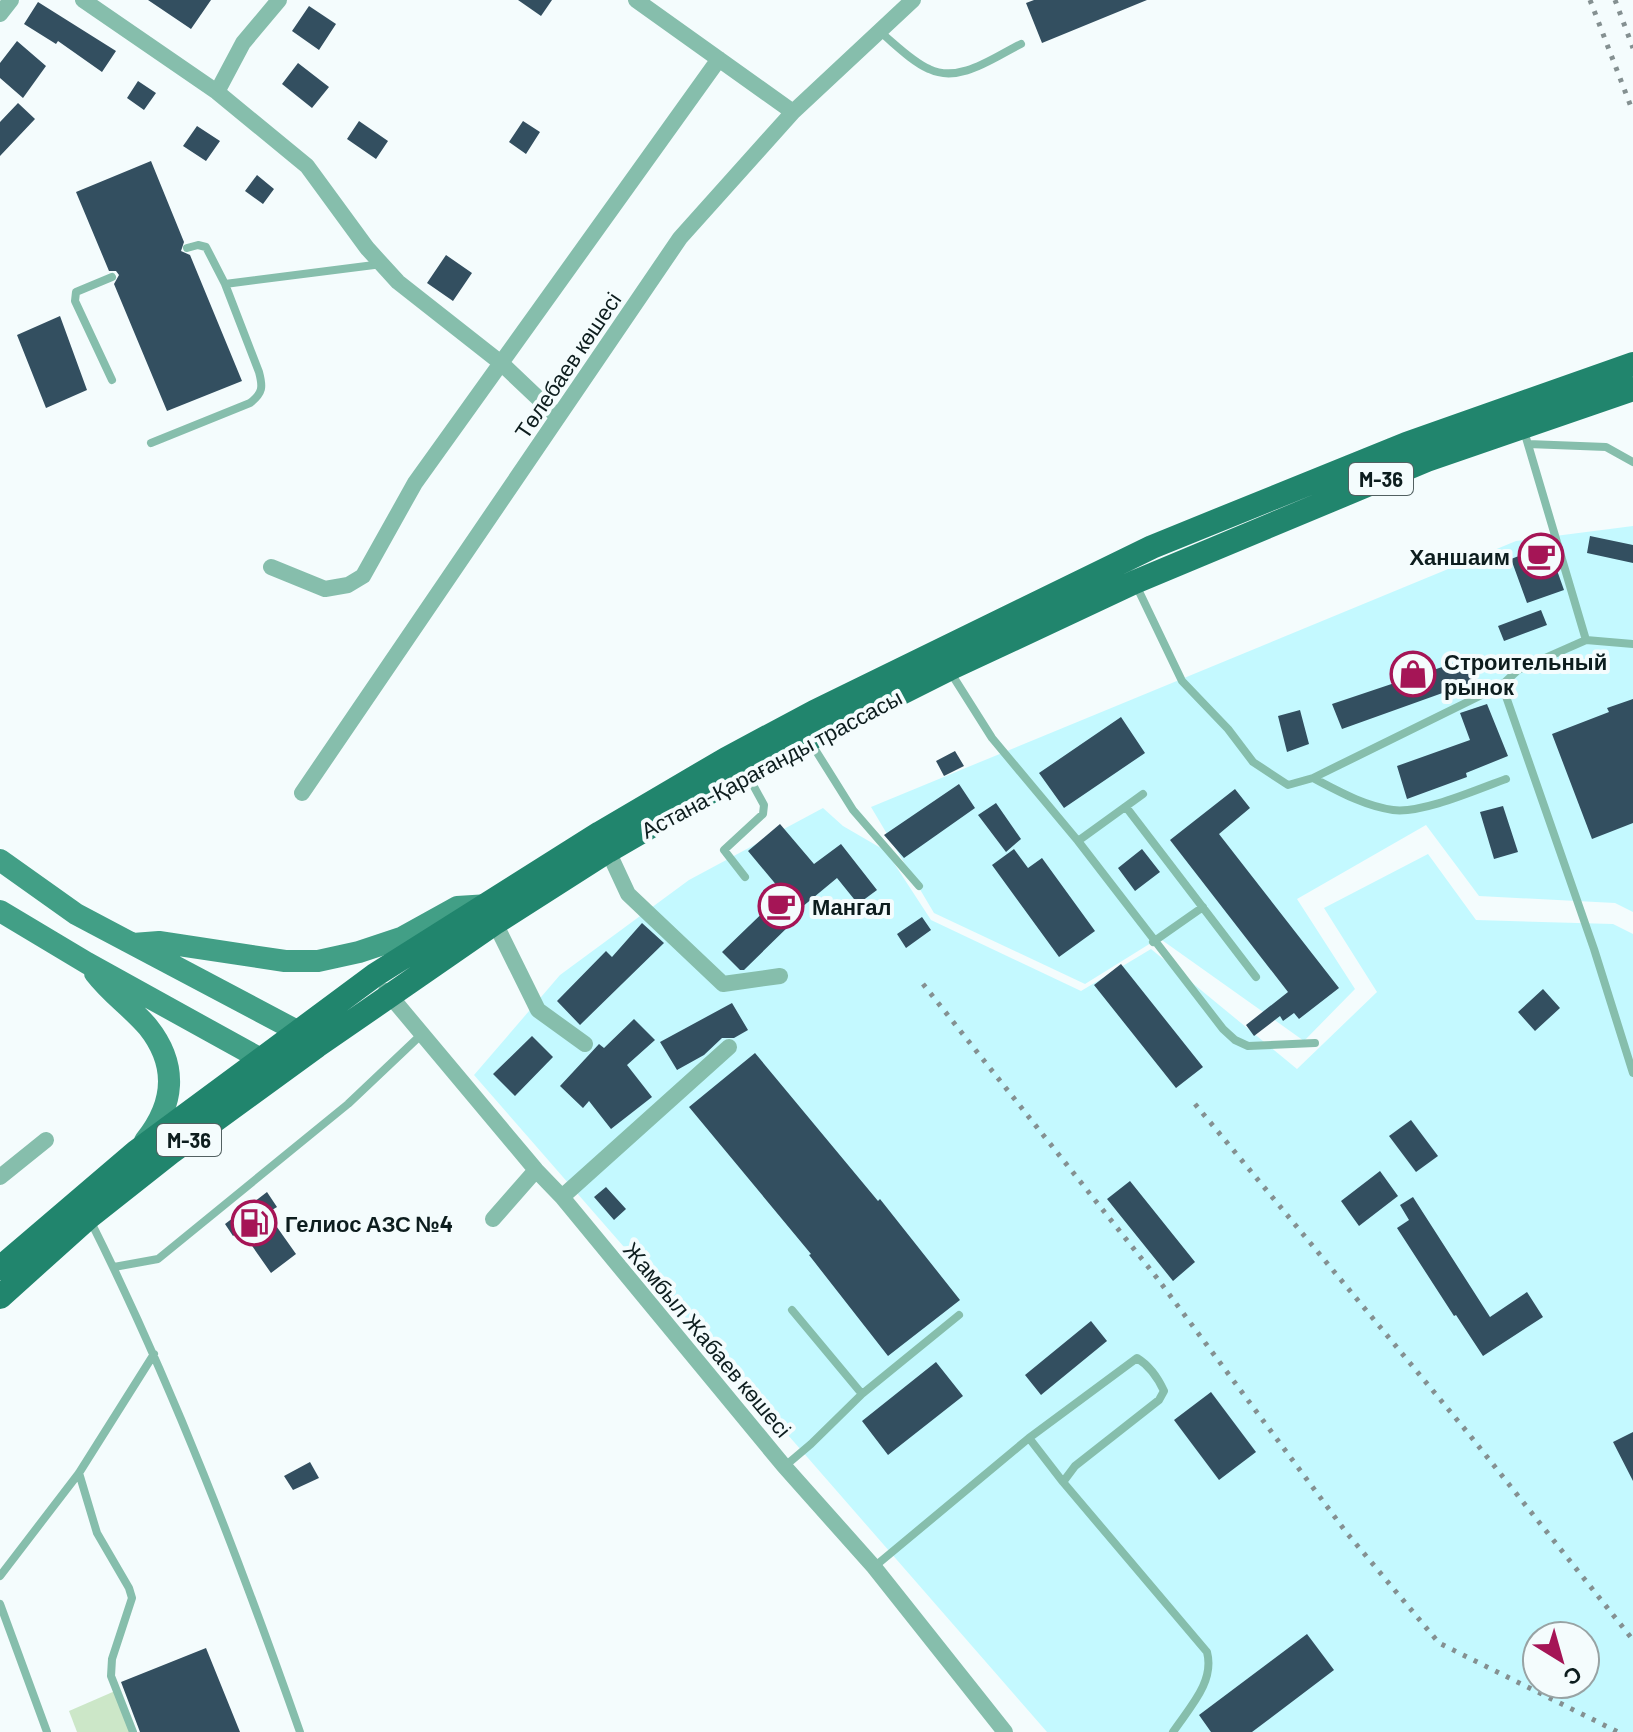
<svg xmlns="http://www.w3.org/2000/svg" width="1633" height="1732" font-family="Barlow,sans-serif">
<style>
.built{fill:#c4f9ff;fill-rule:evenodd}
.green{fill:#cce7c8}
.building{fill:#334f60}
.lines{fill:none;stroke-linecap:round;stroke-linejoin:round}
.lane{stroke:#86beac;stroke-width:8}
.street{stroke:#86beac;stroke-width:16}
.secondary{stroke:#429f86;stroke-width:22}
.primary{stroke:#21856d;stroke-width:24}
.rail{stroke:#849091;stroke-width:5;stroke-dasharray:4 8;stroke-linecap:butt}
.labels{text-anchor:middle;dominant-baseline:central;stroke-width:8;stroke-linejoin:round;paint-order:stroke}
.shield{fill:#f4fcfd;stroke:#526061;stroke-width:2}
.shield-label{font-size:20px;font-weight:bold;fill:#0d1d1e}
.street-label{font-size:22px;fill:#0d1d1e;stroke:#f4fcfd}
.poi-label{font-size:22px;font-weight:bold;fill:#0d1d1e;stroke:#f4fcfd;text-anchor:start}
</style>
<rect width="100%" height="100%" fill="#f4fcfd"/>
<path class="built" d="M1633,526v386l-18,-9 -136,-7 -53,-71 -129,74 58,90 -51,52 -145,-103 -74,46 -151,-71 -63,-106 645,-266z
M823,808l20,18 43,25 45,69 150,71 70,-42 146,120 80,-77 -53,-84 104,-54 48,66 137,4 20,10v798h-586l-573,-657 86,-100 129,-95zM1537,1636h48v48h-48z"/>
<path class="green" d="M115,1691l17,41h-55l-8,-21z"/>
<path class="building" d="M148,0h63l-20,29z
M518,0h34l-11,16z
M1034,0h113l-105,43 -16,-40z
M38,2l78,49 -14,21 -44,-31 -2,3 -32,-20z
M309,6l27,18 -17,26 -27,-19z
M17,41l29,25 -23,32 -23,-20v-15z
M298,63l31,24 -17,21 -30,-24z
M138,81l18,12 -12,17 -17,-12z
M18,103l17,16 -35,37v-34z
M359,121l29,20 -12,18 -29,-20z
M523,121l17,11 -14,22 -17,-12z
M197,126l23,15 -14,20 -23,-15z
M151,161l33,81 -3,9 9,4 52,126 -75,30 -53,-127 5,-9 -3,-4h-7l-33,-79z
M257,175l17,14 -11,15 -18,-13z
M446,255l26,18 -19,28 -26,-18z
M60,316l27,74 -41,18 -29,-73z
M1590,536l43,9v18l-46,-10z
M1548,545l16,45 -37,13 -16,-44z
M1541,610l6,15 -43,16 -6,-15z
M1469,658l7,23 -134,48 -10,-25z
M1633,699v124l-41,16 -40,-105 57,-22 -2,-4z
M1487,704l21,52 -42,17 1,4 -60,22 -10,-33 73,-26 -10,-27z
M1300,710l9,34 -22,8 -9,-36z
M1121,717l24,36 -81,55 -25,-35z
M955,751l9,15 -20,10 -8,-15z
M959,784l16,24 -71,50 -20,-23z
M1235,789l15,19 -31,26 120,154 -40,31 -5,-6 -11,8 -3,-5 -26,20 -8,-11 42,-33 -118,-152z
M996,803l25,36 -15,13 -28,-37z
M1503,806l15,46 -24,7 -14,-47z
M780,824l34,40 27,-20 36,46 -19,14 -21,-26 -47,39 4,4 -50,49h-4l-18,-18 61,-59 -35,-42z
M1014,849l14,19 14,-10 53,73 -36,26 -67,-92z
M1142,849l18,23 -25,19 -17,-23z
M922,917l9,13 -25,18 -9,-14z
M642,923l22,20 -84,82 -23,-24 49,-50 6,6z
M1121,964l82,103 -27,21 -82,-103z
M1543,989l17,19 -25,23 -17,-19z
M732,1003l16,27 -14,8h-12l-18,17 -27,15 -17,-28z
M634,1019l21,21 -28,25 25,32 -41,32 -22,-28 -6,7 -23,-22 39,-42 5,4z
M532,1036l21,21 -38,39 -22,-22z
M755,1053l123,148 2,-2 80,101 -72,56 -79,-101 2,-1 -122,-147z
M1411,1120l27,36 -22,16 -27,-36z
M1380,1171l18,25 -39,30 -18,-25z
M1130,1181l65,81 -22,19 -66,-82z
M606,1187l20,22 -12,11 -20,-23z
M267,1192l10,15 -10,6 29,41 -25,19 -30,-43 -8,6 -8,-12z
M1413,1197l77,120 37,-25 16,25 -60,39 -27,-41 -2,1 -57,-88 12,-8 -9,-15z
M1091,1321l16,20 -66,54 -16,-20z
M936,1362l27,34 -75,59 -26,-34z
M1211,1392l45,60 -37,28 -45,-60z
M1633,1432v49l-20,-39z
M310,1462l9,16 -26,12 -9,-14z
M1307,1634l27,36 -82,62h-41l-12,-17z
M206,1648l34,84h-100l-19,-50z"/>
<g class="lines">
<path class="lane" d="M879,31c15,12 32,30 50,38 31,15 65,-12 92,-25
M187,248l11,-3 8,2 19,37 157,-20
M112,277l-36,15 -1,9 37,79
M1524,431l62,209 -68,30 -16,15 92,264 39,124
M151,443l99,-40c13,-10 13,-16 9,-31l-34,-88
M1528,444l78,3 27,15
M1135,583l47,98 46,48 25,33 35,23 25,-7c25,13 51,28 80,32 29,4 85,-21 113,-31
M1586,640l47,4
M949,670l43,68 86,103 145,188 12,11 13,6 67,-3
M811,743l42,67 66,76
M1313,778l189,-93
M1126,807l130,170
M1078,841l65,-47
M745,877l-21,-27 39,-36 1,-9 -18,-33
M1153,942l50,-35
M91,1222c82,164 148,337 209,510
M114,1267l44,-8 190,-155 75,-71
M792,1310l70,84
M1029,1438l34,44
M785,1466l26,-22 51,-50 97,-79
M79,1473l18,60 32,55 3,10 -20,61 -1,17 22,56
M874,1567l155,-129 108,-80c13,8 21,20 27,33l-5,9 -84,66 -12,16 144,170c8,30 -18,56 -34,80
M0,1576l79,-103 75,-119
M0,1604l47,128"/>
<path class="street" d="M83,0l134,92 90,74 60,82 31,34 103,81 57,54
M636,0l157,112
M0,14l11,-14
M217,92l26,-49 36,-43
M271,567l54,22 23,-4 15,-9 52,-93 304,-424
M302,793l378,-555 113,-126 120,-112
M608,851l20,43 95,90 57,-8
M495,923l43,87 47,34
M386,991l150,179 26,27 222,269 90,101 131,165
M0,1177l46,-37
M562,1197l167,-150
M493,1219l43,-49"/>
<path class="secondary" d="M0,860l76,54 221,117 8,17
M0,911l87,52 190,105
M133,944l26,-2 126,19h33l41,-9 42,-14 56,-31 32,-2
M95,973c16,21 37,35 53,54 31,39 26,78 -3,114"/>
<path class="primary" d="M0,1268l136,-116 239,-177 225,-142 126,-74 88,-47 338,-165 254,-103 227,-80
M0,1297l89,-80 81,-64 147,-107 178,-123 113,-72 138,-80 203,-102 186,-87 292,-122 206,-71"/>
<path class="rail" d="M1590,0l43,112
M1615,0l18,48
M923,984l234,294 189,254 93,111 179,89
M1195,1104l273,329 165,207"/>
</g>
<defs>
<g id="cafe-ring" transform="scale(2.3)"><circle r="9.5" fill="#f4fcfd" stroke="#a51556" stroke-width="1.5"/><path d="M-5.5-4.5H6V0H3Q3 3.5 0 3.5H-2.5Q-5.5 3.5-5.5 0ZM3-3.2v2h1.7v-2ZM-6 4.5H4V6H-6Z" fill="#a51556"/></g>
<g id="shop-ring" transform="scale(2.3)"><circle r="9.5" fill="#f4fcfd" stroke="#a51556" stroke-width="1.5"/><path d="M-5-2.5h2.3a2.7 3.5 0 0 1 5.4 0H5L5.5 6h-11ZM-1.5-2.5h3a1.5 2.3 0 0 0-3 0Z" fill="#a51556"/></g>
<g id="fuel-ring" transform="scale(2.3)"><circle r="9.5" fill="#f4fcfd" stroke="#a51556" stroke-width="1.5"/><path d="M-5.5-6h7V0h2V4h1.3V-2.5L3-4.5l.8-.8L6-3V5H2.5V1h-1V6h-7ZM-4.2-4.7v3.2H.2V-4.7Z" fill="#a51556"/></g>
</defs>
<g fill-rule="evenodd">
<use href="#cafe-ring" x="1541" y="556"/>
<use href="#shop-ring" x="1413" y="674"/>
<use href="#cafe-ring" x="781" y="906"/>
<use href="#fuel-ring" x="254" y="1223"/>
</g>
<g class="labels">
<g class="shield">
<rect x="1349" y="463" width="64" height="32" rx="6"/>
<rect x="157" y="1124" width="64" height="32" rx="6"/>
</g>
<g class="shield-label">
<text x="1381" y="479">M-36</text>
<text x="189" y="1140">M-36</text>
</g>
<g class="street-label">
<text transform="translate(567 365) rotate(-56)">Төлебаев көшесі</text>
<text transform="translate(771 763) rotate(-28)">Астана-Қарағанды трассасы</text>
<text transform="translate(708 1339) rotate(50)">Жамбыл Жабаев көшесі</text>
</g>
<g class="poi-label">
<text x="1510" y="556" text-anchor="end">Ханшаим</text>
<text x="1444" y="661">Строительный<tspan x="1444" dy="25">рынок</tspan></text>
<text x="812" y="906">Мангал</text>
<text x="285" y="1223">Гелиос АЗС №4</text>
</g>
</g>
<g transform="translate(1561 1660) rotate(143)"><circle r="38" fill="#f4fcfd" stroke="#98a3a4" stroke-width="2"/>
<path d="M0-6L14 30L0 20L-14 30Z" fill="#a51556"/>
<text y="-12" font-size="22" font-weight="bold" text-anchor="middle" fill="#0d1d1e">С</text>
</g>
</svg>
